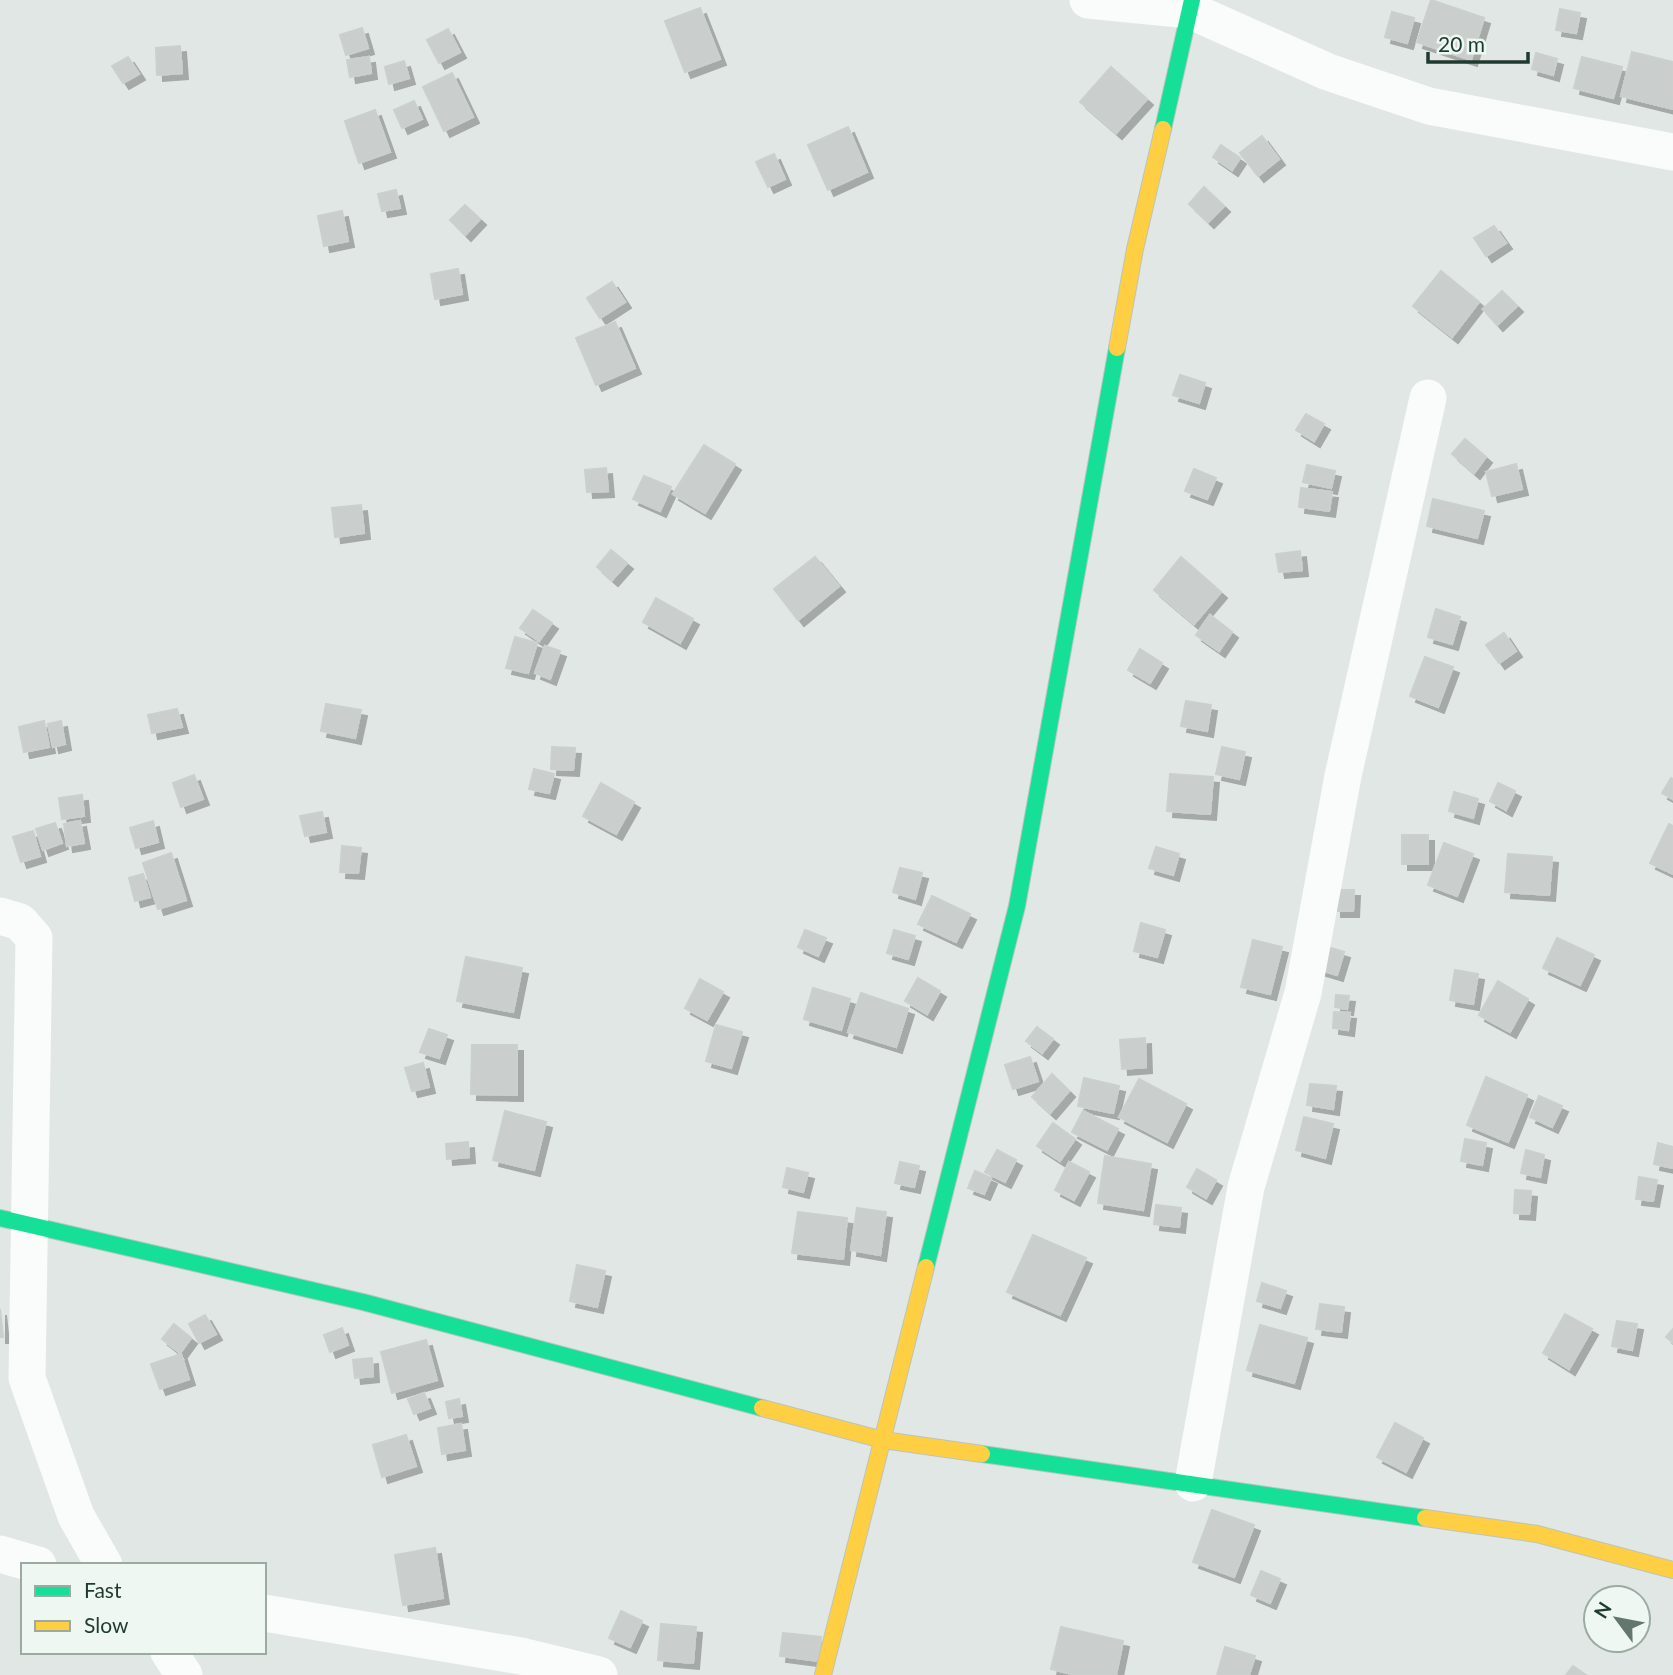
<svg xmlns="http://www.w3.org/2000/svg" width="1673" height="1675" font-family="Lato,sans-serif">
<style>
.building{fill:#cacfcd;stroke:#c9d0cd;stroke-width:2;filter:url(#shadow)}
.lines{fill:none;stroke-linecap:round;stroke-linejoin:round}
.fast-casing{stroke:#bac4bf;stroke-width:18}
.slow-casing{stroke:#bac4bf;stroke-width:18}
.street{stroke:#fafbfb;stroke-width:37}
.fast{stroke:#16e098;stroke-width:16}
.slow{stroke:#ffcf43;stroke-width:16}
</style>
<defs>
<filter id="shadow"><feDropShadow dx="6" dy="6" stdDeviation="0" flood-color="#0004"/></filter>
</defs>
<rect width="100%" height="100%" fill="#e1e7e4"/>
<path class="building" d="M1431,0l53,18 -13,42 -54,-18z
M700,8l20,51 -35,13 -20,-51z
M1560,9l20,4 -4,20 -20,-3z
M1392,12l22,6 -7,25 -22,-6z
M362,28l6,20 -22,7 -6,-20z
M448,29l12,23 -21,11 -12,-23z
M180,46l2,27 -25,2 -1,-27z
M1632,52l41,10v47l-52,-13z
M1536,53l21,6 -4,16 -21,-6z
M128,57l11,17 -16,9 -11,-17z
M369,57l2,16 -21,4 -3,-17z
M1582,57l40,10 -9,31 -39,-10z
M404,61l5,17 -20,6 -4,-17z
M1111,67l36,32 -31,34 -36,-31z
M452,73l21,44 -29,14 -21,-44z
M414,101l8,18 -20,9 -8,-18z
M375,110l15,42 -31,11 -14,-42z
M848,127l19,45 -39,18 -20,-45z
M1262,136l17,23 -21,17 -18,-23z
M1221,145l19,13 -8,12 -19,-13z
M774,154l11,25 -17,8 -12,-25z
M1204,187l20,19 -16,16 -19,-18z
M396,190l4,18 -18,3 -4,-17z
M465,205l15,14 -15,16 -15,-15z
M342,211l6,30 -24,5 -6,-30z
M1494,226l12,17 -20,13 -12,-18z
M458,269l4,25 -27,5 -4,-25z
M1441,271l38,31 -27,35 -39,-31z
M612,282l13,20 -25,16 -13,-20z
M1502,291l15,15 -20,19 -14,-16z
M615,322l20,46 -39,17 -20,-47z
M1180,375l25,8 -6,20 -26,-8z
M1306,414l18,10 -10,17 -18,-11z
M1465,439l21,18 -12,16 -22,-19z
M704,445l31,19 -30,49 -32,-19z
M1516,464l6,25 -30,7 -6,-24z
M1307,465l28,6 -4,17 -28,-6z
M606,468l2,23 -21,1 -2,-22z
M1194,469l22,9 -9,21 -22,-8z
M644,476l27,11 -11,24 -27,-12z
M1301,488l31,4 -3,19 -30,-4z
M1433,499l51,12 -7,27 -50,-12z
M361,505l3,28 -29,4 -3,-29z
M611,550l16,13 -15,17 -15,-13z
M1300,551l2,19 -23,2 -3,-18z
M815,557l24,29 -41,34 -24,-31z
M1181,557l40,35 -27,32 -40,-34z
M656,598l37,21 -13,24 -37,-21z
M1436,609l24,8 -8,27 -24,-7z
M533,610l19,13 -13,18 -19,-13z
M1210,615l22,17 -13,19 -23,-16z
M1504,633l12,18 -17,12 -13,-18z
M515,637l22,6 -9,30 -22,-5z
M545,646l15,5 -10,28 -15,-6z
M1140,649l22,14 -12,20 -22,-13z
M1425,657l28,10 -15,40 -28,-11z
M1186,701l25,4 -4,26 -26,-5z
M326,704l35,6 -6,28 -34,-7z
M177,709l5,18 -30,6 -4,-18z
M44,721l5,26 -25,5 -5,-25z
M61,721l4,23 -12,3 -5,-23z
M552,747l23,1 -2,22 -22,-1z
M1222,747l23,5 -6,27 -23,-5z
M534,769l20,5 -5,19 -20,-4z
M1170,774l43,3 -3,37 -43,-3z
M194,775l9,24 -22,8 -8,-24z
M1671,778l2,1v20l-11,-6z
M601,783l33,19 -18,32 -33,-18z
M1498,783l17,8 -9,19 -16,-9z
M1454,792l24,7 -5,19 -24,-7z
M82,795l2,21 -22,3 -3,-21z
M322,812l4,20 -21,4 -5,-20z
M80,821l4,22 -17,3 -3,-22z
M153,821l5,21 -22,6 -6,-20z
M55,823l7,20 -19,7 -7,-21z
M1669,824l4,2v48l-23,-11z
M33,831l7,25 -19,6 -8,-25z
M1402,835h26v29h-26z
M1444,843l29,11 -16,42 -29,-11z
M342,846l19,2 -3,25 -18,-1z
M1156,847l23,7 -6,21 -24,-7z
M171,853l15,47 -28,9 -15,-46z
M1508,854l44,3 -3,38 -44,-3z
M900,868l22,5 -7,26 -22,-7z
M143,874l7,23 -15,4 -6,-23z
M1335,890h19l-1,21h-18z
M932,896l38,18 -14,28 -38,-18z
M1141,923l24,7 -8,27 -23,-6z
M805,930l21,8 -8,18 -20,-9z
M894,930l21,6 -7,23 -21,-6z
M1557,938l37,17 -14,30 -37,-17z
M1253,940l29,7 -12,47 -29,-7z
M1321,945l23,7 -7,23 -23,-7z
M466,957l56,11 -9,44 -56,-11z
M1455,970l23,4 -5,30 -23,-4z
M918,978l22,13 -13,23 -22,-13z
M700,979l23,13 -16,28 -22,-12z
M1498,981l30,18 -18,33 -31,-17z
M813,988l37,11 -9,31 -37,-11z
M861,993l47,16 -12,38 -48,-15z
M1336,995l13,1 -2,13 -12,-2z
M1334,1012l16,1 -2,17 -15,-2z
M716,1025l26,7 -11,36 -25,-7z
M1037,1027l16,12 -11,14 -16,-12z
M429,1029l18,6 -8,23 -19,-6z
M1145,1038l1,29 -24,2 -2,-29z
M472,1045h45v50l-46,-1z
M1030,1057l8,24 -25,8 -8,-24z
M423,1063l6,24 -17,4 -7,-23z
M1052,1074l17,17 -19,22 -18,-16z
M1486,1077l41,18 -19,47 -41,-17z
M1084,1078l35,8 -6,27 -35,-7z
M1139,1079l47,25 -19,38 -48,-25z
M1310,1084l26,2 -3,23 -26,-4z
M1539,1096l23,10 -10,21 -22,-10z
M505,1111l41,11 -12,48 -41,-10z
M1083,1111l35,18 -11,21 -35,-18z
M1304,1117l29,7 -8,34 -29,-8z
M1053,1123l22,16 -15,22 -23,-15z
M1465,1139l21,4 -4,22 -21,-4z
M468,1142l1,15 -22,2 -1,-15z
M1658,1143l15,4v21l-19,-4z
M997,1150l19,10 -11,22 -20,-10z
M1526,1150l18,5 -4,22 -19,-4z
M1105,1156l46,8 -8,46 -45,-7z
M900,1162l19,4 -5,21 -19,-4z
M1069,1162l20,10 -15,28 -19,-10z
M787,1168l21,5 -5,19 -20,-5z
M1197,1169l19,11 -10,18 -19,-11z
M975,1171l16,7 -7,16 -16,-6z
M1639,1177l18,3 -4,21 -17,-2z
M1515,1190l16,1 -2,23 -15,-1z
M1156,1205l25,3 -2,19 -25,-3z
M857,1208l29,4 -6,43 -29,-5z
M798,1212l49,6 -4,41 -51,-6z
M1033,1235l53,23 -26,57 -53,-23z
M577,1265l28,6 -8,36 -27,-6z
M1262,1283l24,8 -6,17 -23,-7z
M1320,1304l24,3 -3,25 -25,-3z
M0,1309l3,28h-3z
M1565,1314l27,15 -23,40 -26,-16z
M205,1315l11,19 -17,9 -10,-19z
M1617,1321l20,3 -5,26 -20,-4z
M174,1324l17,14 -11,15 -18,-14z
M1260,1325l47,13 -13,45 -47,-13z
M342,1328l6,17 -18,7 -6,-17z
M1673,1329v14l-7,-6z
M426,1340l11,40 -45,13 -11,-41z
M181,1354l8,25 -29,10 -9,-25z
M372,1358l1,18 -18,2 -2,-18z
M424,1393l6,15 -16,6 -6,-15z
M459,1399l3,17 -13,2 -3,-16z
M1395,1423l28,15 -17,34 -29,-15z
M461,1424l4,26 -23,4 -4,-26z
M406,1435l10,31 -34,11 -9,-32z
M1212,1510l42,15 -20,52 -41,-15z
M435,1548l8,50 -40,7 -8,-50z
M1261,1571l19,8 -10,24 -19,-8z
M621,1611l21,10 -12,26 -21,-9z
M661,1624l35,3 -3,36 -35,-3z
M1061,1627l62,14 -7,34h-40l-25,-6z
M783,1633l38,4 -3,24 -38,-5z
M1225,1647l30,9 -6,19h-32z
M1573,1666l13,9h-20z"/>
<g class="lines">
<g class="fast-casing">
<path id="fast" d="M1163,129l29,-129
M0,1218l363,84 399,106
M926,1267l91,-361 100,-558
M982,1454l443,64"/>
</g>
<g class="slow-casing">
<path id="slow" d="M1117,348l18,-99 28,-120
M762,1408l121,32 99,14
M1425,1518l112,16 136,36
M823,1675l103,-408"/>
</g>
<path class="street" d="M1088,0l101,10 139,62 101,34 244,46
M0,916l20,6 14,16 -7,440 49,138 28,49
M1193,1483l53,-296 57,-194 40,-217 85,-378
M0,1554l38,11
M264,1613l257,43 78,19
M169,1652l15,23"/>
<use href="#fast" class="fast"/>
<use href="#slow" class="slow"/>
</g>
<rect x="21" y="1563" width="245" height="91" fill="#eef7f1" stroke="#9baba4" stroke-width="2"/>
<rect x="35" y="1586" width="35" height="10" fill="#16e098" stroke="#9baba4" stroke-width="2"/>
<text x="84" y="1598" font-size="21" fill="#1f3a30">Fast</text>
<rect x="35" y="1621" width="35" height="10" fill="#ffcf43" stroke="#9baba4" stroke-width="2"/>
<text x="84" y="1633" font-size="21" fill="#1f3a30">Slow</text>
<g transform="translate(1617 1619) rotate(302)"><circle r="33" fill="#eef7f1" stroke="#9baba4" stroke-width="2"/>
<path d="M0-5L12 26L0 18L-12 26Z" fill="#63776f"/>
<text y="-10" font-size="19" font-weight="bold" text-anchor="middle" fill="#1f3a30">N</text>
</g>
<path d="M1428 52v10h100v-10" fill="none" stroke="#1f3a30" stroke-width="3.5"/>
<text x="1438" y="52" font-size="21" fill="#1f3a30" stroke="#eef7f1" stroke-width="5" paint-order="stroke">20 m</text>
</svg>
